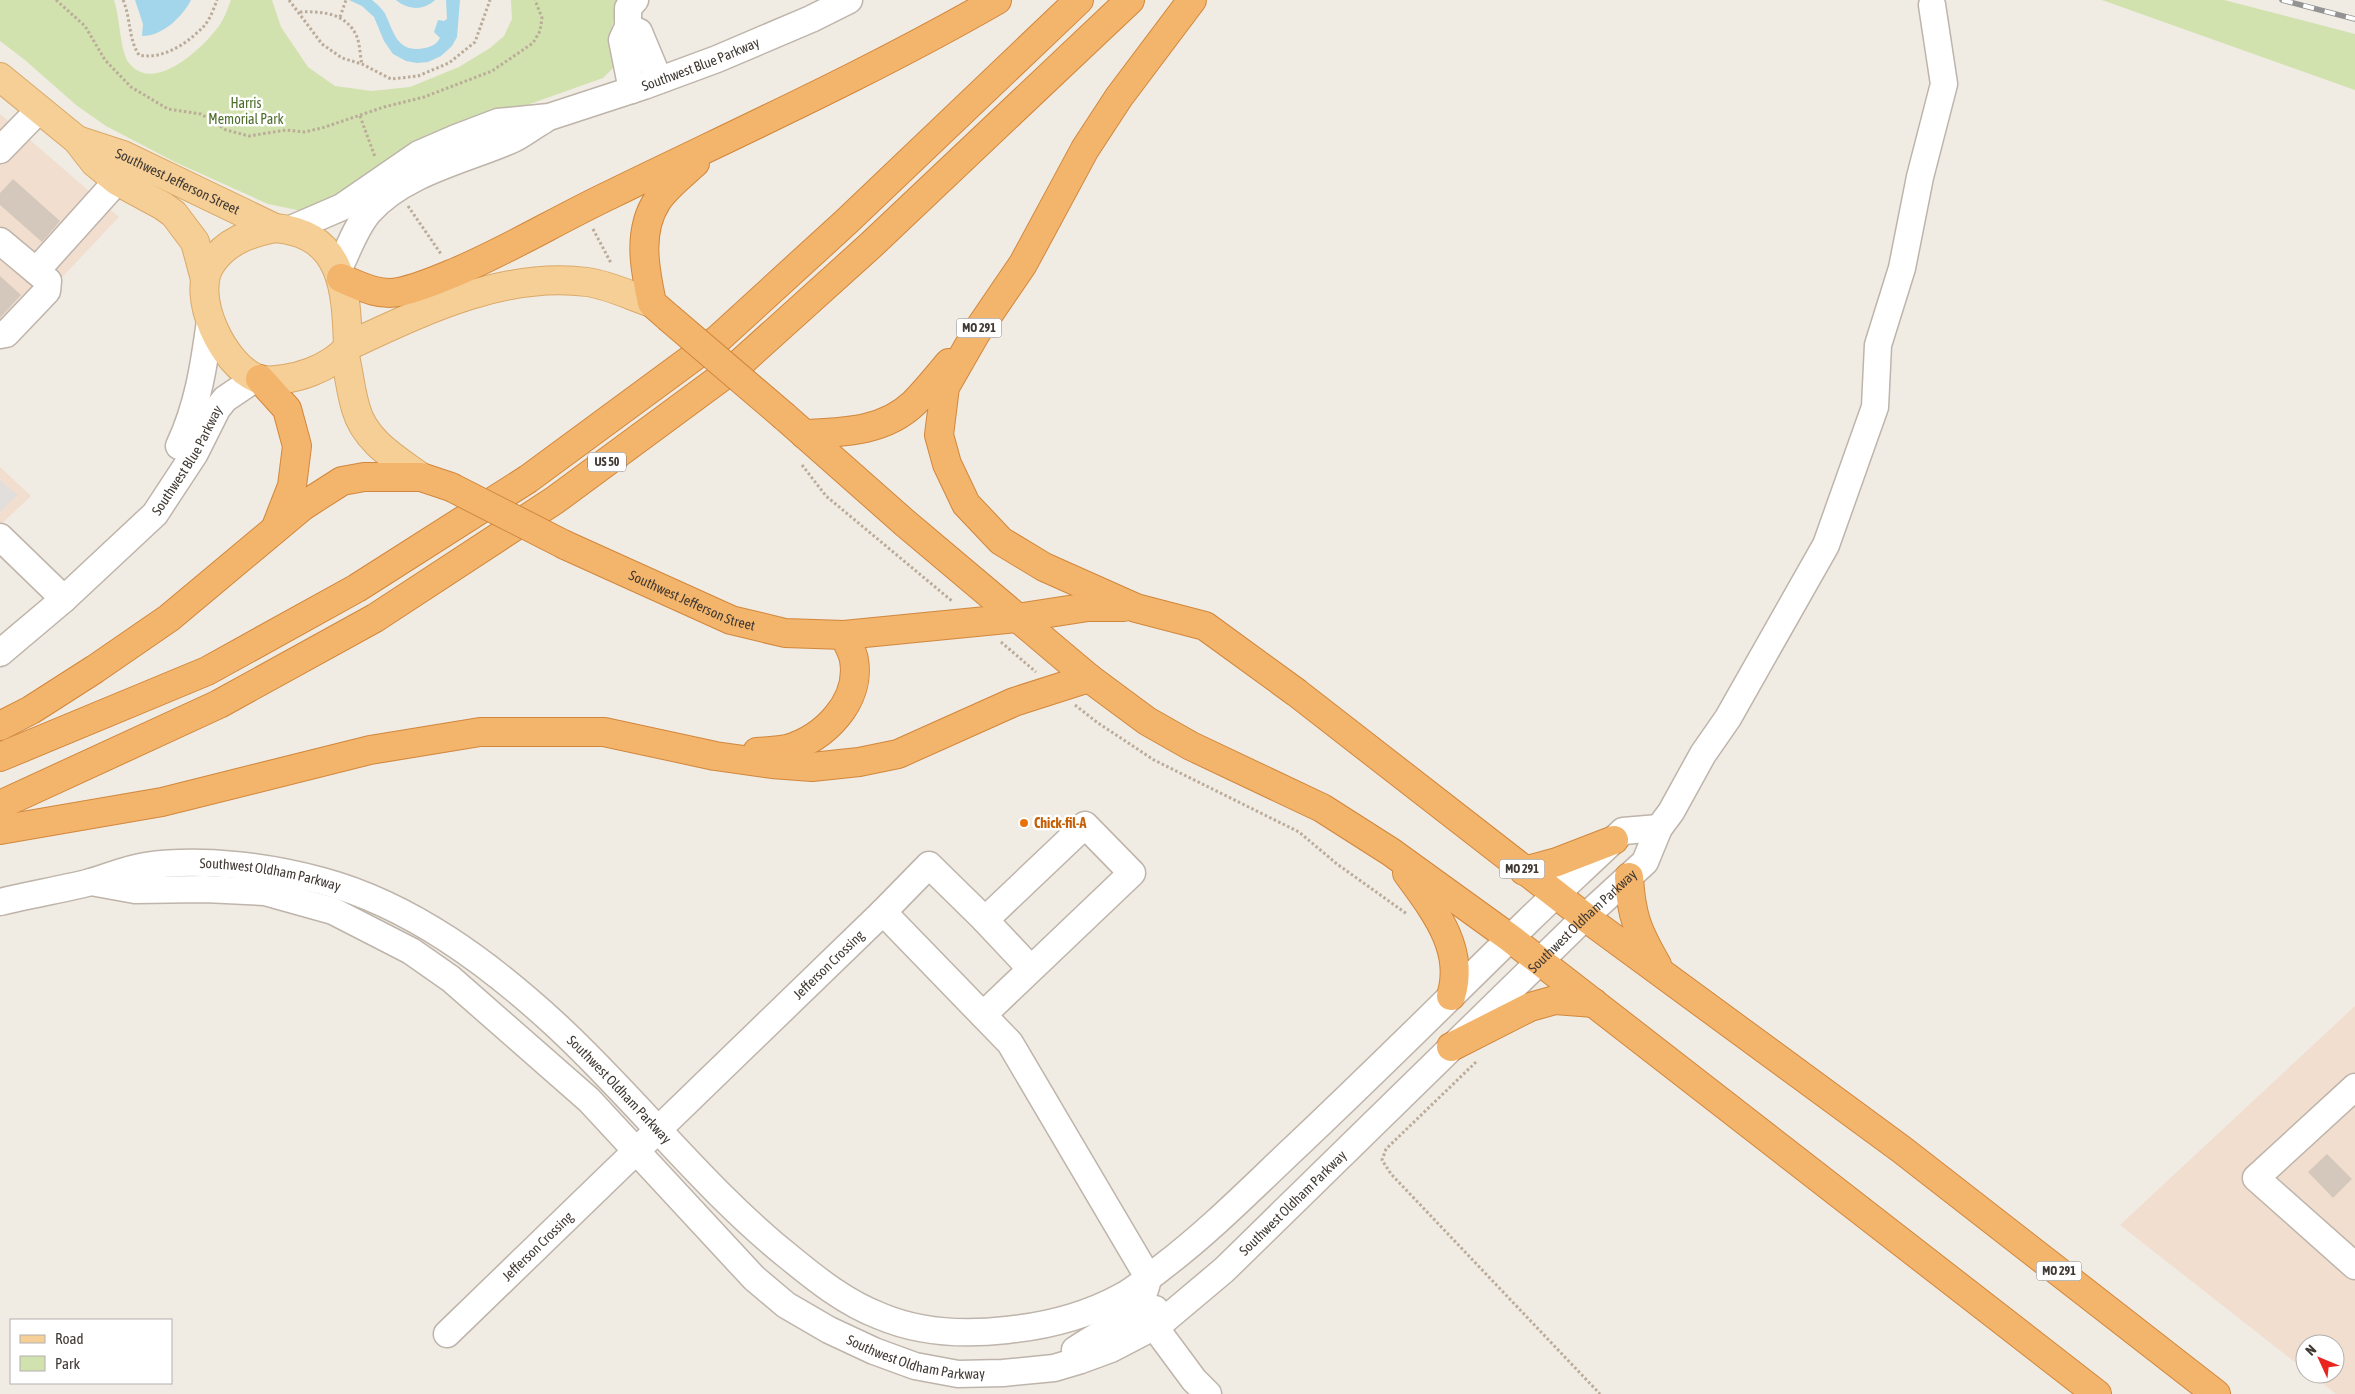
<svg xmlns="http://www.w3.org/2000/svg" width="2355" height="1394" font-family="'Asap Condensed',sans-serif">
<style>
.commercial{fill:#f1decf}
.green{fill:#d1e2ae}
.parking{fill:#e1dedb}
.water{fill:#a3d6ea}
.building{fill:#d4c8bc}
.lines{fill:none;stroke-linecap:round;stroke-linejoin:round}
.minor-casing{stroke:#beb4aa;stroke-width:29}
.major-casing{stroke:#daa968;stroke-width:30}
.highway-casing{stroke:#d1873c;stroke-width:30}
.path{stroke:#bbab99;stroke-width:3;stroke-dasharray:2.5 2.5;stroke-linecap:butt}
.minor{stroke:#fff;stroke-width:26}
.major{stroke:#f6cf96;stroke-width:28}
.highway{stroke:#f3b46b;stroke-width:28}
.rail-casing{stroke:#939393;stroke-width:5.5}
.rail{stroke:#fff;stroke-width:4;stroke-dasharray:11;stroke-linecap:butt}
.highway-bridge-casing{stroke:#d1873c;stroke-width:30;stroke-linecap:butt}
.highway-bridge{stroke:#f3b46b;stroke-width:28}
.food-dot{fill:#e8710a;stroke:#fff;stroke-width:2}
.labels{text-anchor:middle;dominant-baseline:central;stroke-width:5;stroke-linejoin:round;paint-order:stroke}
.shield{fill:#fff;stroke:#7a7571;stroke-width:1}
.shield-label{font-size:12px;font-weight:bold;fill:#413a34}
.street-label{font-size:14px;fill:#413a34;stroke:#fff}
.park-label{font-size:14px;fill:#4e6e2c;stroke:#fff}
.food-label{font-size:14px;font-weight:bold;fill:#c56008;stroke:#fff;text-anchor:start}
</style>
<rect width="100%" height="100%" fill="#f0ebe3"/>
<path class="commercial" d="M0,114l119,103 -119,126z
M0,467l31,29 -31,29z
M2355,1006v388h-19l-25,-20h24v-30h-30v26l-185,-145z"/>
<path class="green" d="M0,0h114c6,17 6,52 15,63 24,31 71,-13 86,-32 8,-9 12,-20 16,-31h41l9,27 27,40 27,19 37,5 38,-4 49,-20 31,-19 14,-12 8,-17 -1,-19h111c-14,24 -11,41 -8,67l-11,11 -189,67 -57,42 -55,24 -34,-7 -93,-42 -69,-36 -30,-21 -51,-45 -25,-19z
M2102,0h122l131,34v56z"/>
<path class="parking" d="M0,480l17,15 -17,17z"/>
<path class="water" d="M135,0h56c-9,17 -28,36 -49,36l1,-12z
M349,0h23c5,4 13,11 15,18 8,18 12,35 38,30 6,-1 12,-4 15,-10l-6,-6 4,-12 6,1 3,-2 -1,-19h14l-3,37 -5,9 -11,10 -13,6 -11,1 -11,-2 -13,-7 -9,-13 -10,-24 -12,-11z
M396,0h39c-12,11 -27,10 -39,0z"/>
<path class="building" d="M13,179l47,42 -18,21 -42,-37v-12z
M0,276l21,19 -21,23z
M2327,1154l25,25 -19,19 -25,-26z"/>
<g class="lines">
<g class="minor-casing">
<g id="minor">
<path d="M628,27l11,5 20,48"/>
<path d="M632,90l-10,-50 6,-13v-19l7,-8"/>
<path d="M0,150l39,-40"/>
<path id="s1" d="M291,229l51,-22 77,-53 37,-16 42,-16 51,-5 95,-31 73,-27 94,-40 38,-19"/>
<path d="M0,241l36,30 81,-90"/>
<path d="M338,270c10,-19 17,-42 31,-58 34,-39 96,-52 142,-72 11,-5 22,-14 33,-20"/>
<path d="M0,335l6,-1 41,-43 1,-10 -12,-10"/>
<path d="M179,446c19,-40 25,-81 31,-125"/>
<path d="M0,537l64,62"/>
<path id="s2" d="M0,653l64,-54 91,-85 40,-61 22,-44 8,-10 31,-21"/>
<path id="s3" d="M91,882l44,8 70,-1 60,3 68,19 78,40 40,28 138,121 165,178 32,27 43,25 45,21 41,15 43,8 45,-1 51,-5 27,-8 30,-11 50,-26 63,-53 361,-353 60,-55 14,-34 12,-16 32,-58 25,-36 98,-173 49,-138 3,-62 24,-77 18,-91 24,-93 -12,-79"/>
<path id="s4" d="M0,902c29,-7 58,-12 87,-19 19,-5 38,-14 58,-17 57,-8 122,0 177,15 89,24 168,83 235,145 80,74 146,162 232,231 28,23 57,46 91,59 40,17 84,19 127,14 39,-4 79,-14 114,-33 14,-7 27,-19 40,-29 45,-34 85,-74 126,-113 82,-77 161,-156 242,-235 31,-30 63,-59 94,-89l36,-3"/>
<path d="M883,912l46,-47 56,55"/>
<path d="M983,1015l149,-142 -47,-48 -100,95 46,49"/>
<path d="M2355,1087l-99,91 99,88"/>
<path d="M1155,1309l-1,17 40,54 14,14"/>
<path id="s5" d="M447,1334l436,-422 127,131 138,234c-5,40 -43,52 -73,73"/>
</g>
</g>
<g class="major-casing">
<g id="major">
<path d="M0,77l77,63 18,23 22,18 46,25 11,8 21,28 10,37"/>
<path id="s6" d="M77,140l46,15 152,73"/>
<path d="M275,228c69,6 71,62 73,118 -6,11 -24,21 -37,26 -13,5 -42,12 -55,6 -33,-14 -66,-82 -45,-114 15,-23 39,-31 64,-36z"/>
<path d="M348,346c73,-34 156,-75 239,-64 22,3 44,14 65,21"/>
<path d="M344,352c5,19 6,38 12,57 9,32 39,49 65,68"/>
</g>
</g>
<g class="highway-casing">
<g id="highway">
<path d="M1192,0l-73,97 -34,52 -62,115 -47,69 -31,54 -6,48 8,29 19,40 35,37 43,26 92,41 69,18 92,67 288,224 316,232 315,245"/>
<path d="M341,278c19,8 37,18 58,14 20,-4 38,-12 57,-20 54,-23 103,-53 156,-78 129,-63 260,-122 385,-194"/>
<path d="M668,317l-16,-14c-7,-33 -15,-71 5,-102 9,-14 26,-27 38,-38"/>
<path d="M260,379l27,30 10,37 -5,40 -16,41"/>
<path d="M785,417l120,106 184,155 58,43 44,25 131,62 69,44 119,86 587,456"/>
<path d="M804,434c39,-2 80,-2 110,-31 12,-12 24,-27 35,-40"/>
<path id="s7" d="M565,545l166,75 54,13 59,2 173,-17 71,-11h36"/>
<path d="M0,726l31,-16 64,-41 74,-51 134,-112 39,-25 22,-4h57l30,10"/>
<path d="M757,752c10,-1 21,-1 30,-3 38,-11 74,-48 67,-89 -1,-8 -7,-17 -10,-25"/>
<path d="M0,757l207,-86 150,-83 171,-109 190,-140 128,-117 233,-222"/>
<path d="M0,805l219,-101 156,-86 180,-118 183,-135 133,-120 259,-245"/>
<path d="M0,830l162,-28 208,-52 110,-18h124l111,24 57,8 40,3 47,-5 39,-8 116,-52 75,-24"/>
<path d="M1524,871l33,-9 57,-22"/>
<path d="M1407,873c26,36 59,76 44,123"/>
<path d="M1629,877c2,39 9,55 28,88"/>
<path d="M1451,1047l79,-40 25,-7 39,3"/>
</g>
</g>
<path class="path" d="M56,0l29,26 20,34 26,27 37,22 33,5 25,16 23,6 37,-6 18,2 18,-4 62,-21 40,-10 68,-26 41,-28 7,-12 2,-13 -7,-18
M123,0c8,18 5,38 16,55 25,5 49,-12 66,-30 5,-6 9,-17 12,-25
M289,0l33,44 20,14 20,6 29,15 27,-3 31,-13 26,-21 15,-42
M300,12c22,-1 47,1 57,25 3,8 3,19 5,27
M340,17l6,-17
M360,116l15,41
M408,206l33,48
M593,229l18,34
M802,465l24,31 126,105
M1001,642l35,30
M1075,705l23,18 56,37 145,72 38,32 70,50
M1476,1062l-90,87 -4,11 9,14 209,220"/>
<use href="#minor" class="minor"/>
<use href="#major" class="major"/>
<use href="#highway" class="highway"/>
<g class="rail-casing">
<path id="rail" d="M2282,0l73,19"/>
</g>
<use href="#rail" class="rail"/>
<g class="highway-bridge-casing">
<path id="highway-bridge" d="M668,317l117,100
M451,487l114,58"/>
</g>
<use href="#highway-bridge" class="highway-bridge"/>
</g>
<circle class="food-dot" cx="1024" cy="823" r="5"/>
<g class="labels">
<g class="shield">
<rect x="956.5" y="318.5" width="45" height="19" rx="4"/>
<rect x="588" y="452.5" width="38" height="19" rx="4"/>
<rect x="1499.5" y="859.5" width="45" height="19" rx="4"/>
<rect x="2036.5" y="1261.5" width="45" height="19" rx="4"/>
</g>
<g class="shield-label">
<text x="979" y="328">MO 291</text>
<text x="607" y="462">US 50</text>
<text x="1522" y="869">MO 291</text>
<text x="2059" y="1271">MO 291</text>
</g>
<g class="street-label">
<text stroke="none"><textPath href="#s1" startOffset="446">Southwest Blue Parkway</textPath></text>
<text stroke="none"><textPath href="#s6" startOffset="109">Southwest Jefferson Street</textPath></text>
<text stroke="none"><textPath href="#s2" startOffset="271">Southwest Blue Parkway</textPath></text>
<text stroke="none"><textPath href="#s7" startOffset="139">Southwest Jefferson Street</textPath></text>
<text stroke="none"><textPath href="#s4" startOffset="276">Southwest Oldham Parkway</textPath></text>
<text stroke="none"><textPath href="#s3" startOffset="1832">Southwest Oldham Parkway</textPath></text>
<text stroke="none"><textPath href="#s5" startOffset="531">Jefferson Crossing</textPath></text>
<text stroke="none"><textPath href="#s4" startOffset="696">Southwest Oldham Parkway</textPath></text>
<text stroke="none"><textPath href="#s3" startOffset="1428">Southwest Oldham Parkway</textPath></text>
<text stroke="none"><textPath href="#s5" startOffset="126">Jefferson Crossing</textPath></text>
<text stroke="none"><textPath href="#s3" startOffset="992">Southwest Oldham Parkway</textPath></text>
</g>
<g class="park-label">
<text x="246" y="103">Harris<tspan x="246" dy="16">Memorial Park</tspan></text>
</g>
<g class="food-label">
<text x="1034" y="823">Chick-fil-A</text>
</g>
</g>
<rect x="10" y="1319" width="162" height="65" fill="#ffffff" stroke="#b3b0ae"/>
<rect x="20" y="1335" width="25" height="8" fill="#f6cf96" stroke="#b3b0ae"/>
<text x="55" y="1344" font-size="15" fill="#413a34">Road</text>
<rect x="20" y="1356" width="25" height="15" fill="#d1e2ae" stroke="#b3b0ae"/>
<text x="55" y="1369" font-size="15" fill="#413a34">Park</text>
<g transform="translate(2320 1359) rotate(314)"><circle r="24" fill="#ffffff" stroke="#b3b0ae"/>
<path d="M0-4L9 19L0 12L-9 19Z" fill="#ea2520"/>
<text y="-8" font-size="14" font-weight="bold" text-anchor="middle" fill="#413a34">N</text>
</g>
</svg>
